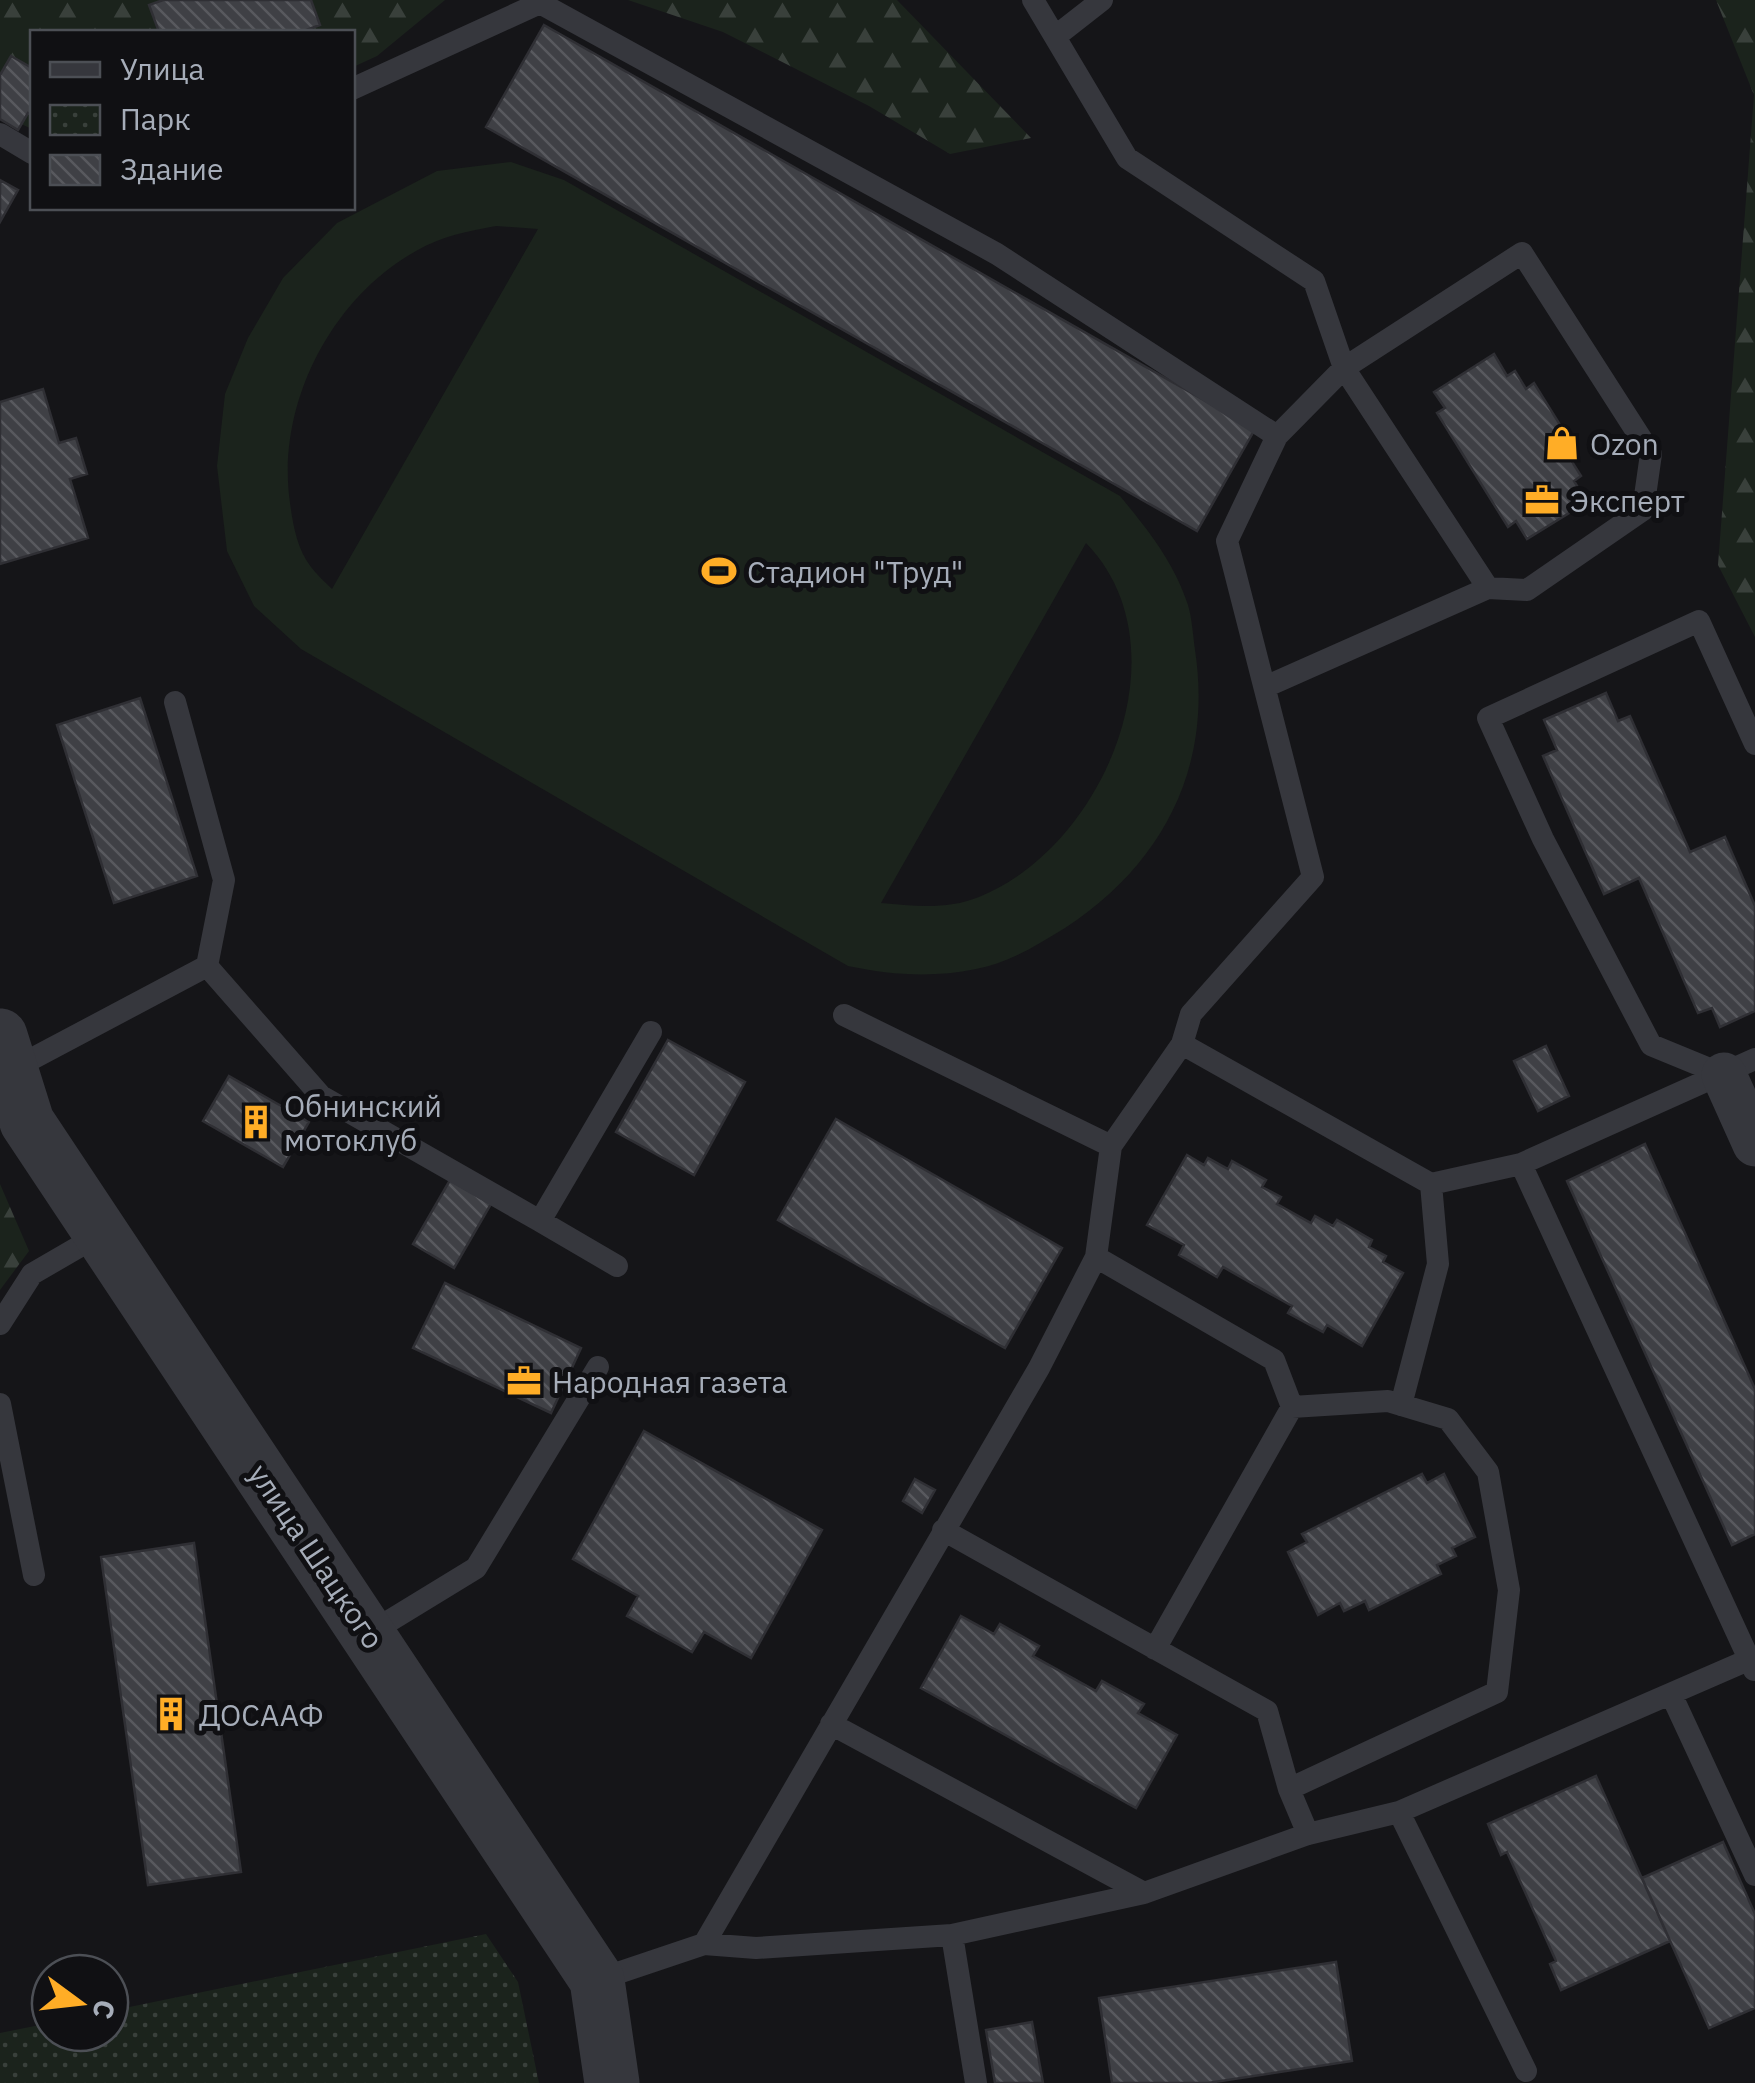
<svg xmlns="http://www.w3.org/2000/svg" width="1755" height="2083" font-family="'IBM Plex Sans',sans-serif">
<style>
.forest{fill:url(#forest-firs)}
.park{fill:url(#park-dots)}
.garden{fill:#1b231c;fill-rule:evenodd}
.building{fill:url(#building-back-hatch);stroke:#2f2f34;stroke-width:2.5}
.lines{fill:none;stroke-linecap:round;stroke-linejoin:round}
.service{stroke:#36373d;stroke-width:22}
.minor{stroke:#36373d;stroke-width:45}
.tertiary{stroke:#36373d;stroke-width:55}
.labels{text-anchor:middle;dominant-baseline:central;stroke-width:10;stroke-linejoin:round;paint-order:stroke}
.poi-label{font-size:30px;fill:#a6adb9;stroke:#101013;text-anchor:start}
.street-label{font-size:30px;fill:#a6adb9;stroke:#101013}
</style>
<defs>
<pattern id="forest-firs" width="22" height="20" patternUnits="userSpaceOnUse" patternTransform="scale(2.5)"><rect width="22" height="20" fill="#1b231c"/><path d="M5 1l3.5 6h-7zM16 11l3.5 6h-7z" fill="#39403b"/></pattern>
<pattern id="park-dots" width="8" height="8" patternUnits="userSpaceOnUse" patternTransform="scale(2.5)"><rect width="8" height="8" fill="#1b231c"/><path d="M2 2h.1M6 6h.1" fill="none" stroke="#39403b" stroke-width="1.8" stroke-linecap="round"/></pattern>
<pattern id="building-back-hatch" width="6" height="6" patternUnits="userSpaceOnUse" patternTransform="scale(2.5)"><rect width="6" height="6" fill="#3f4045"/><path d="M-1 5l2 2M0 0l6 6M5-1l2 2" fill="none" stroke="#58595e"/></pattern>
</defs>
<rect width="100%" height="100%" fill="#151518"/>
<path class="forest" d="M0,0h445l-68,56 -24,11 -1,-35h-320v97l-32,-15z
M628,0h269l134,138 -81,16 -81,-48 -146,-74z
M1716,0h39v637l-37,-72 36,-470z
M0,1184l29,67 -29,39z"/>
<path class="park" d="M486,1934l32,48 21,101h-539v-50l50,-10v10h60v-22z"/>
<path class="garden" d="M511,162l53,18 556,316c28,34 54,66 68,109 4,14 5,30 7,45 18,117 -32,214 -130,278 -28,17 -56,35 -89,41 -44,9 -85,6 -128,-3l-547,-317 -47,-43 -27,-55 -10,-85 8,-72 23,-56 35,-60 54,-55 100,-52zM496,226l42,3 -206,360c-7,-7 -15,-14 -21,-22 -14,-18 -18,-42 -21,-64 -14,-97 40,-204 126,-252 26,-15 52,-20 80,-25zM1086,543c102,105 18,304 -107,354 -32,13 -65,9 -98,6z"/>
<path class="building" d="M163,0h148l9,25 -19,7h-142l-10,-27z
M544,25l711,404 -58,102 -711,-404z
M11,56l21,12v47l-4,-2 -10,17 -18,-11v-44z
M0,180l18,10 -18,32z
M1494,354l13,22 8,-5 11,18 8,-6 43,69 -8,5 12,19 -7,5 13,21 -60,37 -11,-18 -8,6 -71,-114 8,-5 -11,-16z
M43,389l16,54 17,-5 11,36 -17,5 18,59 -88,26v-162z
M1606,693l12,28 12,-5 60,136 35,-15 30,69v105l-35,16 -8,-19 -14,5 -59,-135 -35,16 -61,-138 14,-6 -13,-30z
M140,698l57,178 -83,27 -57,-178z
M668,1040l77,42 -51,93 -78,-43z
M1546,1046l23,50 -31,15 -24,-50z
M229,1076l80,46 -26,45 -80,-46z
M836,1119l226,129 -57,100 -227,-128z
M1645,1144l110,245v145l-23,11 -165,-364z
M1187,1155l17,10 4,-7 20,11 4,-8 34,19 -4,7 19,10 -4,7 34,19 4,-7 18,10 4,-6 35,20 -3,7 17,9 -3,6 20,11 -41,73 -35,-21 -4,7 -35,-19 4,-7 -69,-39 -6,10 -38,-22 5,-10 -37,-20z
M450,1180l41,24 -37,64 -41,-24z
M445,1283l136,65 -30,65 -138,-65z
M644,1431l178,99 -71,128 -47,-26 -12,20 -65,-36 11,-20 -65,-37z
M1422,1474l5,9 17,-9 31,63 -23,11 4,8 -19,9 4,9 -72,36 -4,-9 -21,10 -4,-8 -22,12 -30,-63 19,-10 -5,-8z
M915,1479l20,11 -13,23 -19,-12z
M194,1543l47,329 -93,13 -47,-328z
M961,1616l33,18 6,-10 39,22 -6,10 63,35 6,-10 42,23 -6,9 39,22 -41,73 -215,-120z
M1596,1776l74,165 -109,49 -11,-26 6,-3 -49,-109 -6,3 -13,-31z
M1723,1842l32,72v94l-46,20 -67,-150z
M1336,1962l16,99 -144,22h-96l-13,-85z
M1032,2022l11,61h-48l-9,-53z"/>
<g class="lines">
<path class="service" d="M1033,0l94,158 187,123 30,87 144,220 -223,99
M1056,36l46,-36
M352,89l188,-86 457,251 280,182 -50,105 86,336 -122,137 -9,30
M0,134l32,19
M1277,436l67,-68 178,-115 129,201 -8,56 -116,80 -39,-2
M207,966l114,130 219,125 111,-189
M844,1015l267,131
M11,1070l196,-104 17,-86 -49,-178
M1724,1075l-73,-30 -108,-206 -55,-121 211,-97 56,123
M540,1221l77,45
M1096,1257l178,103 18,47 -137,242
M0,1324l32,-50 69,-40
M0,1404l34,171
M1401,1405l37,-141 -7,-80
M943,1530l324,181 22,78 19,45
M368,1634l108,-66 122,-201
M1754,1670l-233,-506 234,-105
M1671,1694l84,181
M831,1724l313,169
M1289,1789l208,-97 12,-102 -21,-118 -40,-53 -60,-18 -96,6
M1399,1812l127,259
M952,1935l24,148
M704,1944l52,4 196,-13 192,-42 164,-59 91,-22 356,-155
M597,1980l107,-36 335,-576 57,-111 15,-111 71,-102 249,140 90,-20"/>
<path class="minor" d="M1724,1075l31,69"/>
<path class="tertiary" d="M0,1036l27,86 570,858 15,103"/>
</g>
<defs>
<g id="shop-bare" transform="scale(2.7)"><path d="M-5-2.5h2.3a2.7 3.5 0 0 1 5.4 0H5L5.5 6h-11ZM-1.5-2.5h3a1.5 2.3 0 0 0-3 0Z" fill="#ffad26" stroke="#101013" stroke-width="2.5" paint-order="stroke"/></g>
<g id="office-bare" transform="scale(2.7)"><path d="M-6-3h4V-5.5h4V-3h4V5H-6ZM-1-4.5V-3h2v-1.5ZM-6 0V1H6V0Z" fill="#ffad26" stroke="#101013" stroke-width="2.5" paint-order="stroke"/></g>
<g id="stadium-bare" transform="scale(2.7)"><path d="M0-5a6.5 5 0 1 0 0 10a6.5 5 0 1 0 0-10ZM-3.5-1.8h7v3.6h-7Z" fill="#ffad26" stroke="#101013" stroke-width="2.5" paint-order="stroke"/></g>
<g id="building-bare" transform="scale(2.7)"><path d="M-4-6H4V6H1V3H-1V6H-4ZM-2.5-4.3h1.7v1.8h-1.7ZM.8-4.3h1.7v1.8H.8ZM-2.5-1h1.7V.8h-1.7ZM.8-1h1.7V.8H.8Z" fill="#ffad26" stroke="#101013" stroke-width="2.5" paint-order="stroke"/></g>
</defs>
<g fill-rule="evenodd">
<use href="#shop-bare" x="1562" y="443"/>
<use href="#office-bare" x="1542" y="500"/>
<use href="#stadium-bare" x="719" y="571"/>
<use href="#building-bare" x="256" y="1122"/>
<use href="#office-bare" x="524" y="1381"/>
<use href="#building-bare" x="171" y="1714"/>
</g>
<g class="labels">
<g class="poi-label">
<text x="1590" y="443">Ozon</text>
<text x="1570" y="500">Эксперт</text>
<text x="747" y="571">Стадион "Труд"</text>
<text x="284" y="1105">Обнинский<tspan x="284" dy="34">мотоклуб</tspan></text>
<text x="552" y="1381">Народная газета</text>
<text x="199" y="1714">ДОСААФ</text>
</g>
<g class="street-label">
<text transform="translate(317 1556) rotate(56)">улица Шацкого</text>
</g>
</g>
<rect x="30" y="30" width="325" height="180" fill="#101013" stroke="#4c4f55" stroke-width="2.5"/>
<rect x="50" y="62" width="50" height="15" fill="#36373d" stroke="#4c4f55" stroke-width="2.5"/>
<text x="120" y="80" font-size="30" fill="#a6adb9">Улица</text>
<rect x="50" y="105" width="50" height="30" fill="url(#park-dots)" stroke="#4c4f55" stroke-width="2.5"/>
<text x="120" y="130" font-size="30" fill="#a6adb9">Парк</text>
<rect x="50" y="155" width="50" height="30" fill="url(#building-back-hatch)" stroke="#4c4f55" stroke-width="2.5"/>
<text x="120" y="180" font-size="30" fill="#a6adb9">Здание</text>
<g transform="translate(80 2003) rotate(105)"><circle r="48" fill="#101013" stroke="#4c4f55" stroke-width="2.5"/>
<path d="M0-8L18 38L0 25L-18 38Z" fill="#ffad26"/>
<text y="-15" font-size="28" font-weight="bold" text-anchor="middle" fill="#a6adb9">С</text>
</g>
</svg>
